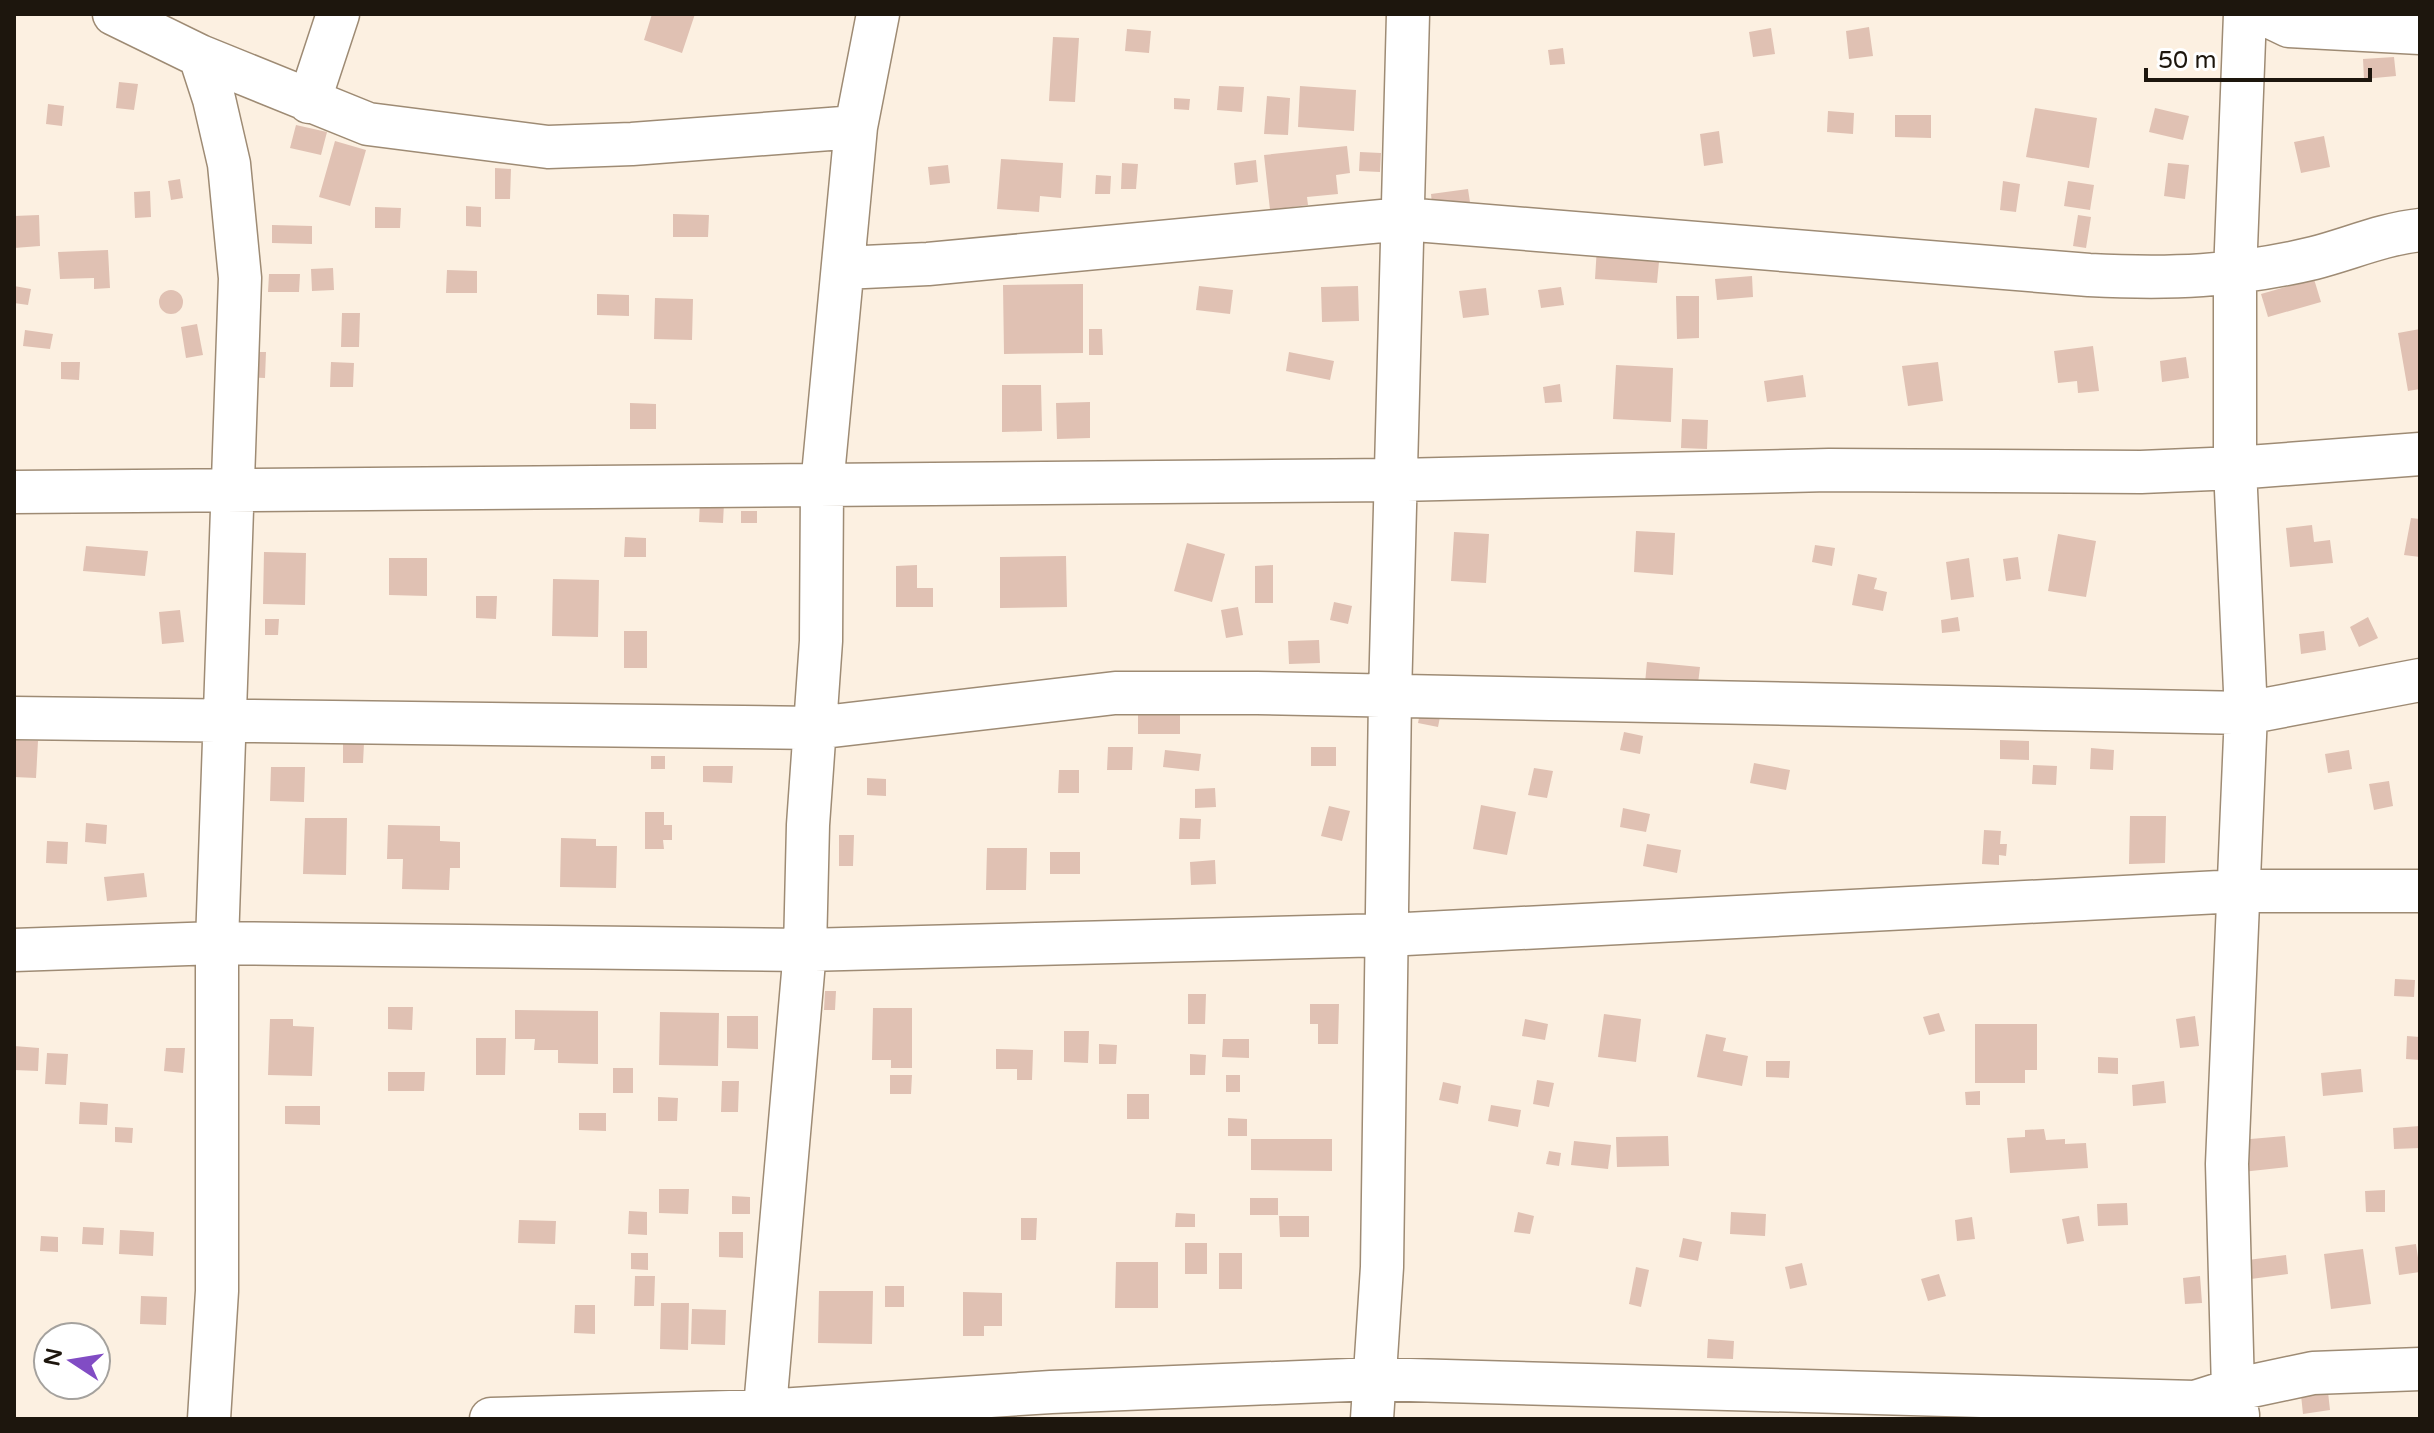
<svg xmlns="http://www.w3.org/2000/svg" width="2434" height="1433" font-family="'Varela Round',sans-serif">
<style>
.building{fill:#e0c1b3}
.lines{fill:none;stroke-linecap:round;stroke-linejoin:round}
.minor-casing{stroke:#9e8b74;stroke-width:45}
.minor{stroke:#fff;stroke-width:42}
</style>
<rect width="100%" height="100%" fill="#fcf0e1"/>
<path class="building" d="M652,14h43l-13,39 -38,-13z
M1869,27l4,29 -24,3 -3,-28z
M1771,28l4,26 -22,3 -4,-25z
M1127,29l24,2 -2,22 -24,-2z
M1053,37l26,1 -4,64 -26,-1z
M1563,48l2,16 -15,1 -2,-15z
M2394,57l2,19 -32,3 -1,-20z
M119,82l19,2 -4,26 -18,-2z
M1219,86l25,1 -2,25 -25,-2z
M1300,86l56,4 -2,41 -56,-4z
M1267,96l23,2 -2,37 -24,-1z
M1174,98l16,1 -1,11 -15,-1z
M48,104l16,2 -2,20 -16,-2z
M2035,108l62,10 -8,50 -63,-11z
M2155,108l34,8 -6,24 -34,-8z
M1828,111l26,2 -1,21 -26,-2z
M1895,115h36v23l-36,-1z
M296,125l31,7 -6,23 -31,-7z
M1719,131l4,32 -19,3 -4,-32z
M2324,136l6,31 -29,6 -7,-31z
M335,141l31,9 -16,56 -31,-9z
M1347,146l3,27 -14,2 2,19 -31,3 1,8 -38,5 -6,-55z
M1360,152l21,1 -1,19 -21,-1z
M1001,159l62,4 -2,35 -21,-2 -1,16 -42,-3z
M1256,160l2,22 -22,3 -2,-22z
M1122,163l16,1 -2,25h-15z
M2168,163l21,2 -4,34 -21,-3z
M948,165l2,18 -20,2 -2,-18z
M495,168l16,1 -1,30h-15z
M1096,175l15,1 -1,18h-15z
M180,179l3,19 -12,2 -3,-19z
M2003,181l17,3 -4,28 -16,-2z
M2068,181l26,4 -4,25 -26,-4z
M1468,189l3,20 -38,5 -2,-20z
M150,191l1,26 -16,1 -1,-26z
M466,206l15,1v20l-15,-1z
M375,207l26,1 -1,20h-25z
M673,214l36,1 -1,22h-35z
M39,215l1,31 -26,2v-32z
M2078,215l13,2 -5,31 -13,-2z
M272,225l40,1v18l-40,-1z
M1597,247l63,4 -3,32 -62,-4z
M108,250l2,38 -16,1v-11l-34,1 -2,-27z
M333,268l1,22 -22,1 -1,-22z
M447,270l30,1v22h-31z
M269,274h31l-1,18h-31z
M1752,276l1,21 -36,3 -2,-21z
M2314,279l7,23 -53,15 -7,-23z
M1083,284v69l-79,1 -1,-69z
M14,286l17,3 -3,16 -14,-2z
M1199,286l34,4 -3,24 -34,-4z
M1358,286l1,35 -37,1 -1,-35z
M1561,287l3,18 -23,3 -3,-18z
M1486,288l3,27 -26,3 -4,-27z
M159 302a12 12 0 1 1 24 0a12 12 0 1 1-24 0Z
M597,294l32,1v21l-32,-1z
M1676,296h23v42l-22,1z
M655,298l38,1 -1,41 -38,-1z
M342,313h18l-1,34h-18z
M197,324l6,31 -17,3 -5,-31z
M1089,329h13l1,26h-14z
M2420,329v60l-12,2 -10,-58z
M25,330l28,4 -3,15 -27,-3z
M2093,346l6,45 -21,2 -1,-12 -19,2 -4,-32z
M244,352h22l-1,26 -21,-1z
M1289,352l45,9 -4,19 -44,-9z
M2186,357l3,21 -27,4 -2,-21z
M61,362h19l-1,18 -18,-1z
M331,362l23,1 -1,24h-23z
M1938,362l5,39 -35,5 -6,-40z
M1616,365l57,3 -2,54 -58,-3z
M1803,375l3,22 -39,5 -3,-21z
M1560,384l2,18 -17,1 -2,-16z
M1002,385h39l1,46 -40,1z
M1090,402v36l-33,1 -1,-36z
M630,403l26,1v25h-26z
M1682,419l26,1 -1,29 -26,-1z
M700,502l24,1 -1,20 -24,-1z
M741,511h16v12h-16z
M2411,518l9,1v38l-16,-2z
M2312,525l2,17 16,-2 3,23 -43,4 -4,-39z
M1636,531l39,2 -2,42 -39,-3z
M1454,532l35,2 -3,49 -35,-2z
M2058,534l38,7 -10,56 -38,-6z
M625,537l21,1v19h-22z
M1187,543l38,11 -13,48 -38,-11z
M1815,545l20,3 -3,18 -20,-4z
M86,546l62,5 -3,25 -62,-5z
M264,552l42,1 -1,52 -42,-1z
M1066,556l1,51 -67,1v-51z
M2018,557l3,22 -15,2 -3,-22z
M389,558h38v38l-38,-1z
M1969,558l5,39 -23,3 -5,-38z
M917,565v23h16v19h-37v-41z
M1273,565v38h-18v-37z
M1858,574l19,4 -3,11 13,3 -4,19 -31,-6z
M553,579l46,1 -1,57 -46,-1z
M476,596h21l-1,23 -20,-1z
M1334,602l18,4 -4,18 -18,-4z
M1238,607l5,28 -17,3 -5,-28z
M180,610l4,32 -22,2 -3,-32z
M1958,617l2,14 -18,2 -1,-13z
M2368,617l10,21 -19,9 -9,-20z
M265,619h14l-1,16h-13z
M624,631h23v37h-23z
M2324,631l2,19 -25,4 -2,-20z
M1319,640l1,23 -31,1 -1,-23z
M1647,662l53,5 -4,33 -52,-6z
M1421,708l20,4 -3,15 -20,-4z
M1138,714h42v20h-42z
M1624,732l19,4 -3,18 -20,-4z
M14,740l24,1 -2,37 -22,-1z
M2000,740l29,1v19l-29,-1z
M343,743h21l-1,20h-20z
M1108,747h25l-1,23h-25z
M1311,747h25v19h-25z
M2091,748l23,2 -1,20 -23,-1z
M1165,750l36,4 -2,17 -36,-4z
M2349,750l3,19 -24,4 -3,-19z
M651,756h14v13h-14z
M1754,763l36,7 -4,20 -36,-7z
M2033,765l24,1 -1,19 -24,-1z
M703,766h30l-1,17 -29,-1z
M271,767h34l-1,35 -34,-1z
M1534,768l19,3 -6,27 -19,-3z
M1059,770h20v23h-21z
M867,778l19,1v17l-19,-1z
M2389,781l4,25 -19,4 -5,-26z
M1215,788l1,19 -21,1v-19z
M1481,805l35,7 -9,43 -34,-6z
M1329,806l21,5 -8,30 -21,-5z
M1623,808l27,6 -4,18 -26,-5z
M645,812h19v13h8v15h-9l1,9h-19z
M2130,816h36l-1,47 -36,1z
M305,818h42l-1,57 -43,-1z
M1180,818l21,1 -1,20h-21z
M86,823l21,2 -1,19 -21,-2z
M388,825l52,1v15l20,1v26h-10l-1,22 -47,-1 1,-30h-16z
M1984,830l17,1 -1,13h7l-1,12 -7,-1v10l-17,-1z
M839,835h15l-1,31h-14z
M561,838l35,1v7h21l-1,42 -56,-1z
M47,841l21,1 -1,22 -21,-1z
M1647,844l34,6 -4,23 -34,-7z
M987,848h40l-1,42h-40z
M1050,852h30v22h-30z
M1215,860l1,24 -25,1 -1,-23z
M144,873l3,24 -40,4 -3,-24z
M2395,979l20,1 -1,17 -20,-1z
M825,991h11l-1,19h-11z
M1188,994h18l-1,30h-17z
M1310,1004h29l-1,40h-20v-20h-8z
M388,1007h25l-1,23 -24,-1z
M873,1008h39v60h-21v-8h-19z
M515,1010l83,1v53l-40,-1v-13h-24l1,-11h-20z
M660,1012l59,1 -1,53 -59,-1z
M1939,1013l6,18 -16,4 -6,-18z
M1604,1014l37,5 -5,43 -38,-5z
M727,1016h31v33l-31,-1z
M2195,1016l4,30 -19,2 -4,-29z
M270,1019h23v7l21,1 -2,49 -44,-1z
M1525,1019l23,5 -3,16 -23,-4z
M1975,1024h62v46h-12v13h-50z
M1064,1031h25l-1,32 -24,-1z
M1706,1034l20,4 -3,13 25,5 -6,30 -45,-9z
M2407,1036l13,1v23l-14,-1z
M476,1038h30l-1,37h-29z
M1223,1039h26v19l-27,-1z
M1099,1044l18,1 -1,19h-17z
M14,1046l25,2 -1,23 -24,-1z
M166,1048h19l-2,25 -19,-2z
M996,1049l37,1 -1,30h-15v-11h-21z
M47,1053l21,1 -2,31 -21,-1z
M1190,1054l16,1 -1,20h-15z
M2098,1057l20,1v16l-20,-1z
M1766,1061h24l-1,17 -23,-1z
M613,1068h20v25h-20z
M2361,1069l2,23 -40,4 -2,-23z
M388,1072h37l-1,19h-36z
M890,1075h22l-1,19h-21z
M1226,1075h14v17h-14z
M1537,1080l17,3 -5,24 -16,-3z
M722,1081h17l-1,31h-17z
M2164,1081l2,22 -33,3 -1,-21z
M1443,1082l18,4 -3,18 -19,-4z
M1980,1091v14h-14l-1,-13z
M1127,1094h22v25h-22z
M658,1097l20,1 -1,23h-19z
M80,1102l28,2 -1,21 -28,-1z
M1491,1105l30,5 -3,17 -30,-6z
M285,1106h35v19l-35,-1z
M579,1113h27v18l-27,-1z
M1228,1118l19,1v17h-19z
M2420,1126v22l-26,1 -1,-21z
M115,1127l18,1 -1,15 -17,-1z
M2044,1129l2,11 19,-1v5l21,-1 2,25 -78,5 -3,-35 18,-1v-7z
M1668,1136l1,30 -52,1 -1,-30z
M2285,1136l3,31 -46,5 -3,-32z
M1251,1139h81v32l-81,-1z
M1574,1141l37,4 -3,24 -37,-4z
M1549,1151l12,2 -2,13 -13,-2z
M659,1189h30l-1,25 -29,-1z
M2385,1190v22h-19l-1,-21z
M732,1196l18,1v17h-18z
M1250,1198h28v17h-28z
M2127,1203l1,22 -30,1 -1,-22z
M629,1211l18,1v23l-19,-1z
M1518,1212l16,4 -4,18 -16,-2z
M1731,1212l35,2 -1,22 -35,-2z
M1176,1213l19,1v13h-20z
M1279,1216h30v21h-29z
M2079,1216l5,25 -17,3 -5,-25z
M1972,1217l3,22 -18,2 -2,-21z
M1021,1218h16l-1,22h-15z
M519,1220l37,1 -1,23 -37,-1z
M83,1227l21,1 -1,17 -21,-1z
M120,1230l34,2 -1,24 -34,-2z
M719,1232h24v26l-24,-1z
M41,1236l17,1v15l-18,-1z
M1683,1238l19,4 -4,19 -19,-4z
M1185,1243h22v31h-22z
M2416,1244l4,28 -21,3 -4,-28z
M2363,1249l8,55 -40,5 -7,-55z
M631,1253h17v17l-17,-1z
M1219,1253h23v36h-23z
M2286,1255l2,19 -37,5 -3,-19z
M1116,1262h42v46h-43z
M1802,1263l5,22 -17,4 -5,-22z
M1636,1267l13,3 -8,37 -12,-3z
M1939,1274l7,22 -18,5 -7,-22z
M635,1276h20l-1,30h-20z
M2200,1276l2,27 -17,1 -2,-26z
M885,1286h19v21h-19z
M819,1291h54l-1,53 -54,-1z
M963,1292l39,1v33h-18v10h-21z
M141,1296l26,1 -1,28 -26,-1z
M661,1303h28l-1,47 -28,-1z
M575,1305h20v29l-21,-1z
M692,1309l34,1 -1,35 -34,-1z
M1708,1339l26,2 -1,18 -26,-1z
M2328,1392l2,18 -27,4 -2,-19z"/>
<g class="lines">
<g class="minor-casing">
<path id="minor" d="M114,14l86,42 168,68 180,23 84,-3 224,-17
M2264,14l25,12 131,7
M200,56l14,43 15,65 11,114 -23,665v348l-8,128
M309,102l29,-88
M843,268l85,-4 475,-45 686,56c81,4 145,2 225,-17 35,-9 69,-24 106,-28
M14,492l1383,-12 432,-10 312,2 94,-4 185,-14
M14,718l801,10 300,-35h142l989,20 174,-33
M14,950l203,-7 588,7 582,-15 852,-44h181
M2238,1415l-5,-25 -6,-226 19,-451 -11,-245v-194l10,-260
M491,1419l273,-8 287,-19 323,-13 821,23 38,-12 80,-17 107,-4
M764,1419l41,-469 3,-125 13,-184 1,-155 34,-359 22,-113
M1372,1419l10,-152 8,-570 18,-683"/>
</g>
<use href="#minor" class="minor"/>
</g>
<rect width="2434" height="1433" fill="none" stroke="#1d160d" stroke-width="32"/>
<g transform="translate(72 1361) rotate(282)"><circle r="38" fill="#ffffff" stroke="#a5a29e" stroke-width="2"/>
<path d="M0-6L14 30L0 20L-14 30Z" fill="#814cc4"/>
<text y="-12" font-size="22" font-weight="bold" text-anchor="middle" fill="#1d160d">N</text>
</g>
<path d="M2146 68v12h224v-12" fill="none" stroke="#1d160d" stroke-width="4"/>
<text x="2158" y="68" font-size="24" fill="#1d160d" stroke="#ffffff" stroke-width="6" paint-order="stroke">50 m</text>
</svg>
